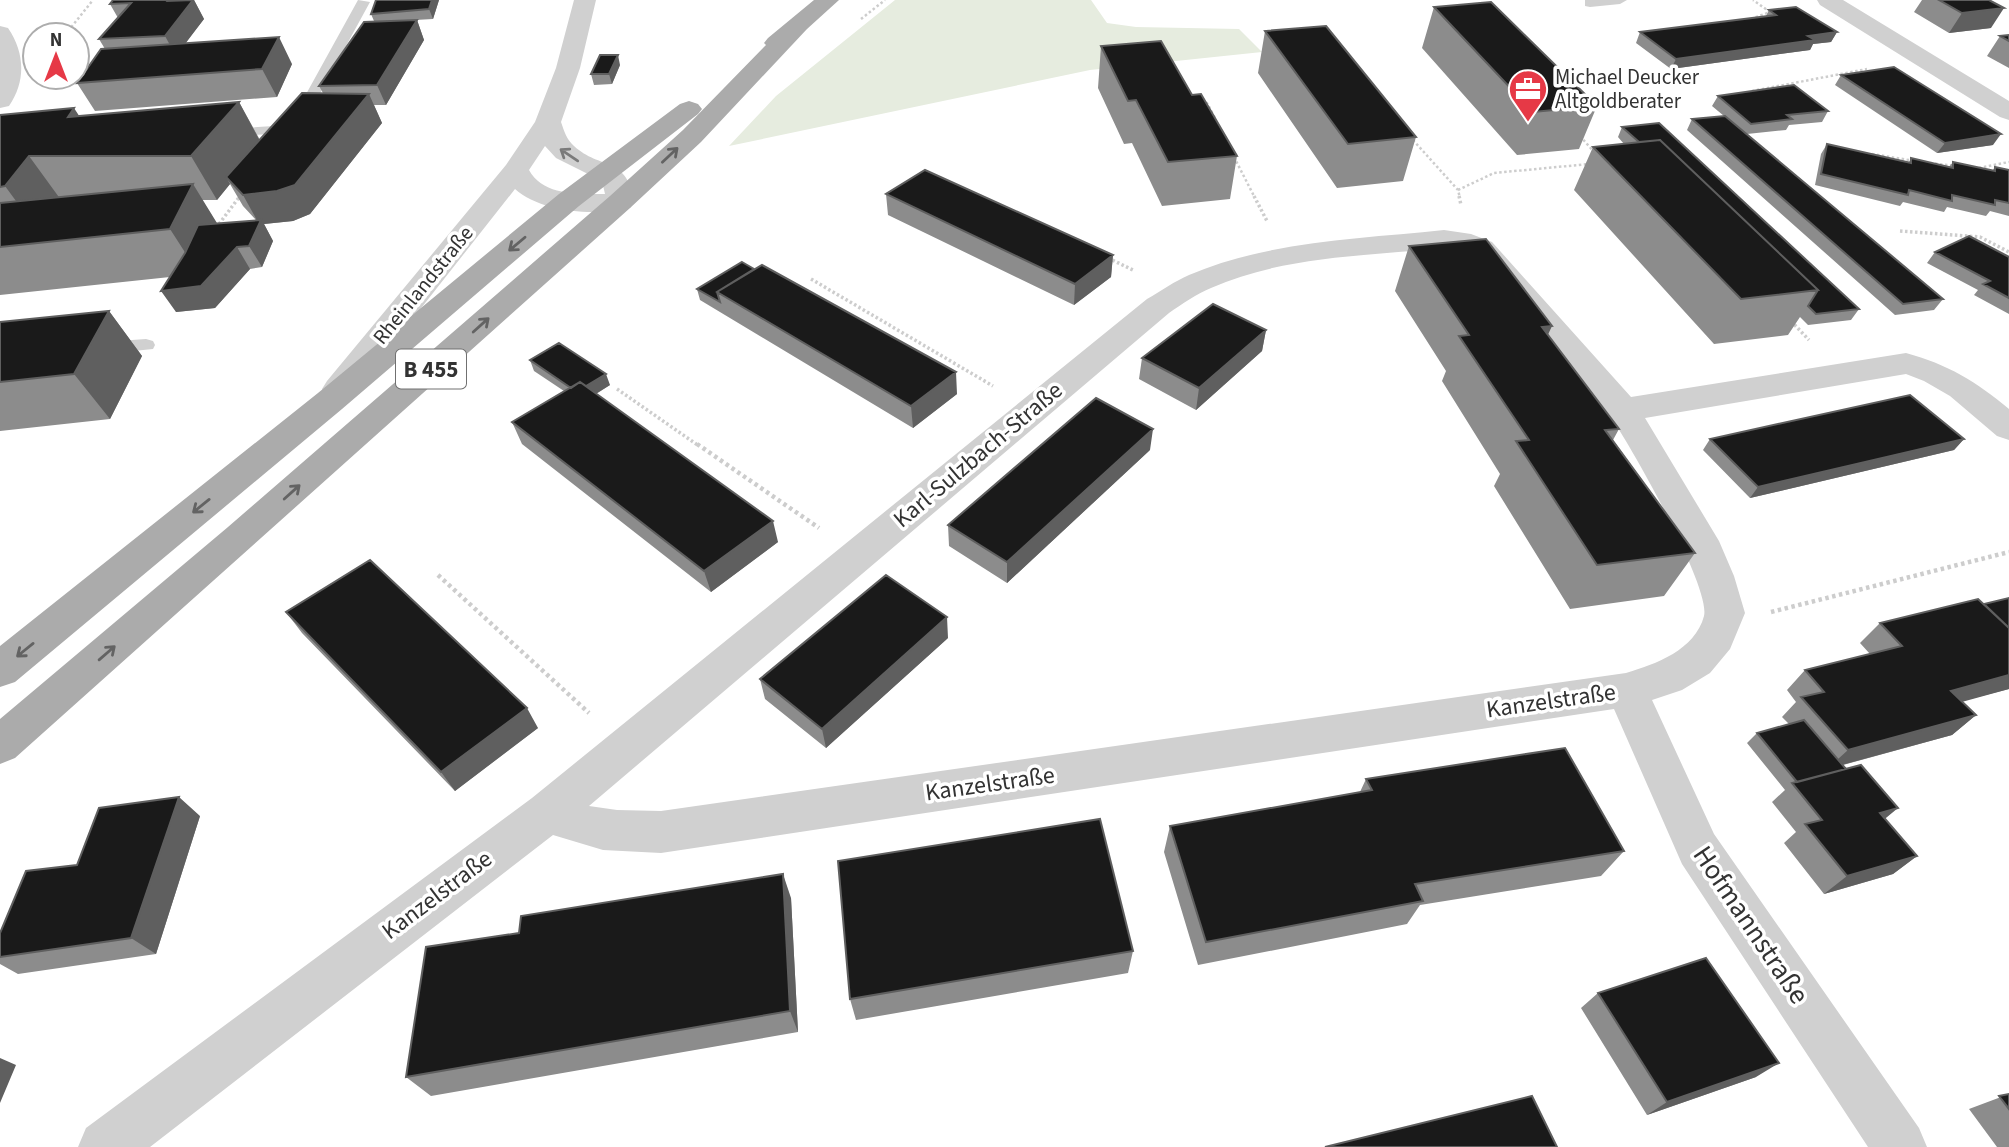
<svg xmlns="http://www.w3.org/2000/svg" width="2009" height="1147" font-family="'Source Sans 3',sans-serif">
<style>
.green{fill:#e6ecdf}
.lines{fill:none;stroke-linecap:round;stroke-linejoin:round}
.path-far2{stroke:#cdcdcd;stroke-width:2.5;stroke-dasharray:2.5 2.5;stroke-linecap:butt}
.path-far1{stroke:#cdcdcd;stroke-width:3.5;stroke-dasharray:2.5 2.5;stroke-linecap:butt}
.path{stroke:#cdcdcd;stroke-width:4.5;stroke-dasharray:3.5 3.5;stroke-linecap:butt}
.lane{fill:#d0d0d0;fill-rule:evenodd}
.street{fill:#d0d0d0;fill-rule:evenodd}
.primary{fill:#ababab;fill-rule:evenodd}
.wall{fill:#8c8c8c;fill-rule:evenodd}
.shaded-wall{fill:#5f5f5f}
.building{fill:#1a1a1a;stroke:#5f5f5f;stroke-width:2}
.oneway{stroke:#7a7a7a}
.oneway2{stroke:#636363}
.labels{text-anchor:middle;dominant-baseline:central;stroke-width:7;stroke-linejoin:round;paint-order:stroke}
.far-poi-label{font-size:21px;fill:#333;stroke:#fff;text-anchor:start}
.far-street-label{font-size:21px;fill:#333;stroke:#fff}
.shield{fill:#fff;stroke:#707070;stroke-width:2}
.shield-label{font-size:23px;font-weight:bold;fill:#333}
.street-label{font-size:24px;fill:#333;stroke:#fff}
.near-street-label{font-size:28px;fill:#333;stroke:#fff}
</style>
<rect width="100%" height="100%" fill="#fff"/>
<path class="green" d="M895,0h196l16,23 29,4 103,2 23,23 -172,18 -361,76 47,-50z"/>
<g class="lines">
<path class="path-far2" d="M861,19l24,-19
M1751,19l19,-7 -17,-12
M65,35l28,-35
M1752,91l115,-22
M1201,104l6,-1 8,15
M1580,136l15,17
M1413,140l45,50 2,8
M1872,154l43,7
M1234,157l21,41
M1930,163l26,3
M1979,168l30,-6
M1458,190l36,-17 95,-9
M239,198l2,-3"/>
<path class="path-far1" d="M1254,196l13,25
M1459,196l2,9
M219,224l21,-28
M1900,231l80,6 29,15
M1108,258l27,13
M811,279l182,107
M1791,321l18,19
M617,389l82,57"/>
<path class="path" d="M697,444l122,84
M438,575l151,138
M1771,612l238,-60"/>
<path class="lane" d="M358,0l12,2 -71,130 -77,5 -3,-3 8,-5 62,-4z
M1585,0h42l-7,4 -30,3 -5,-1z
M146,339l7,2 2,4 -2,4 -49,5 -7,-2 -2,-4 2,-4 7,-2z"/>
<path class="street" d="M574,0h22l-16,68 -19,54c3,9 6,18 13,24 26,24 54,10 60,56l-4,6c-34,8 -88,5 -115,-19l-164,208 -12,3 -12,-3 -5,-8 5,-8 179,-216 29,-43 21,-54zM545,146l11,12 46,23 3,13c-26,0 -62,2 -76,-24z
M1817,0h26l166,101v19l-9,-3 -180,-112z
M0,26l8,2c17,25 18,53 1,78l-9,2z
M1444,230l27,4 21,8 139,155 275,-44c41,11 71,29 103,56v31l-12,-4 -47,-40 -26,-15 -18,-7 -261,44 74,123 15,35 11,37 -15,36 -20,24 -28,17 -30,10 62,134 205,294 8,19h-59l-186,-283 -68,-155 -953,144 -58,-3 -50,-15 -403,312h-72l8,-19 446,-330 615,-499c14,-8 28,-18 42,-24 80,-34 170,-36 255,-45zM1444,248l28,6c31,37 62,73 93,110 14,17 31,34 45,52 20,28 101,171 94,200 -9,34 -48,48 -78,57l-965,138 -44,-1 -28,-4 580,-493c13,-9 27,-19 42,-25 72,-32 155,-32 233,-40z"/>
<path class="primary" d="M814,0h25l-32,29 -106,113 -71,66 -615,550 -15,6v-45l228,-192 382,-331 73,-66 83,-85 -2,-2 4,-5z
M689,101l9,3 4,5 -4,5 -119,92 -237,203 -327,273 -15,5v-41l318,-253 241,-199 121,-90z"/>
</g>
<path class="wall" d="M113,0h81l10,19 -19,24 107,21 -15,33 -182,14 -18,-28 28,-34 -6,-10 19,-21 -8,-14z
M376,0h63l-6,19 -18,1h2l7,20 -38,65h-12l8,18 -72,91 -17,7 -29,3 9,17 -11,26 -12,2 -35,39 -39,4 -6,-35 -170,18v-180l79,1 160,-14 21,38 63,-47 -4,-7 55,-65 -3,-7zM230,184l13,22 13,14 -39,4 -15,-24h15z
M1922,0h67l2,28 -42,5 -35,-21z
M1434,7l163,99 -18,43 -62,6 -95,-107z
M1769,10l68,22 -6,10 -18,2 -3,6 -139,19 -35,-26 4,-11 126,-16z
M1265,31l151,106 -13,44 -66,7 -79,-115z
M2009,35v33l-22,-12 13,-20z
M1101,46l91,49 45,61 -7,43 -68,7 -30,-63 -8,1 -26,-56z
M620,65l-8,19 -18,1 -3,-11z
M1841,75l152,70 -56,8 -102,-68z
M1718,96l110,15 -6,11 -33,3 -3,5 -39,4 196,165 -9,11 -39,5 -208,-185 5,-11 32,-3 -12,-10z
M1622,127l237,182 -8,11 -43,5 -8,-8 -12,18 -74,9 -140,-154 19,-43 31,-3 -6,-7z
M1827,144l82,18 2,-4 38,9 4,-5 39,9 3,-4 14,3v46l-19,-5 -4,5 -39,-9 -3,5 -41,-10 -3,4 -85,-21 6,-31z
M886,194l227,61 -2,22 -37,28 -186,-90z
M1409,246l139,89 71,94 -6,11 82,113 -31,43 -94,13 -76,-123 6,-12 -58,-93 4,-10 -51,-80z
M1935,252l74,5v57l-35,-19 4,-5 -51,-27z
M742,262l215,132 -44,34 -213,-128 -3,-11z
M109,311l33,45 -32,63 -110,12v-109z
M1266,330l-4,21 -66,59 -57,-31 3,-21z
M530,360l80,25 -14,9 182,148 -67,50 -189,-148 -10,-22 52,-31 -30,-20z
M1710,439h254l-10,11 -204,48 -47,-48z
M1150,450l-143,133 -58,-37 -1,-21z
M286,612l252,116 -83,63 -153,-158z
M1880,623l129,66 -47,12 14,14 -24,20 -109,30 42,54 32,37 -24,18 -69,20 -40,-51 12,-11 -24,-30 13,-12 -38,-47 10,-10 32,-9 -7,-7 14,-15 -9,-12 18,-20 65,-16 -10,-11z
M948,638l-122,110 -61,-49 -5,-20z
M1366,779l258,72 -23,25 -181,29 -13,19 -209,41 -34,-113 6,-26 190,-34z
M200,816l-44,138 -138,20 -18,-10v-31l77,-68z
M791,898l7,134 -367,64 -25,-19 113,-144z
M1133,951l-5,22 -272,47 -6,-21z
M1598,993l158,84 -109,38 -66,-107z
M2009,1094v53h-12l-28,-38z"/>
<path class="shaded-wall" d="M169,0h25l10,19 -28,37 -11,-20z
M432,0h7l-6,19 -4,-10z
M2004,8l-13,20 -42,5 13,-20z
M417,20l7,20 -38,65 -9,-20z
M1837,32l-6,10 -18,2 -3,6 -139,19 5,-10 132,-23z
M279,37l13,27 -15,33 -15,-28z
M618,55l2,10 -8,19 -3,-10z
M369,94l13,29 -72,91 -17,7 -29,3 9,17 -11,26 -13,-21 10,-22 -16,-29z
M239,102l23,43 -36,32 4,7 -13,16 -26,-44z
M74,108l28,43 -34,-34z
M2001,134l-8,11 -56,8 8,-10z
M29,156l32,44 -23,31 -33,-45z
M193,184l27,44 -21,46 -29,-45z
M237,247l13,22 -35,39 -39,4 -15,-21z
M1113,255l-2,22 -37,28 1,-21z
M109,311l33,45 -32,63 -36,-45z
M1552,326l-21,45 11,-44z
M1266,330l-4,21 -66,59 3,-22z
M956,372l1,22 -44,34 -2,-22z
M606,374l4,11 -29,18 -4,-11z
M1153,429l-3,21 -143,133v-21z
M1964,439l-10,11 -204,48 8,-11z
M773,521l5,21 -67,50 -7,-21z
M947,617l1,21 -122,110 -4,-19z
M2009,675v14l-80,22 22,-20z
M527,708l11,20 -83,63 -14,-19z
M1976,715l-24,20 -125,34 21,-19z
M179,797l21,19 -44,138 -25,-16z
M1898,808l-23,19 5,-14z
M1917,856l-24,18 -69,20 23,-18z
M783,874l8,24 7,134 -8,-21z
M0,1058l16,7 -16,38z
M1779,1063l-23,14 -109,38 20,-13z"/>
<path class="building" d="M113,0h56l-1,1 25,-1 -28,36 -66,3 32,-36 -21,1z
M376,0h56l-3,9 -58,5z
M1939,0h50l15,8 -42,5z
M1491,2l106,104 -64,6 -99,-105z
M1796,7l41,25 -29,4 7,4 -139,19 -36,-27 136,-17 -7,-5z
M417,20l-40,65 -58,1 45,-64z
M1326,26l90,111 -68,7 -83,-113z
M2009,35v6l-9,-5z
M279,37l-17,32 -185,14 24,-34z
M1161,41l31,54 9,-1 36,62 -69,6 -32,-62 -8,1 -27,-55z
M600,55h18l-9,19h-18z
M1894,67l107,67 -56,9 -104,-68z
M1794,85l34,26 -41,4 5,4 -41,5 -33,-28z
M302,93l67,1 -74,91 -18,6 -34,4 -17,-18z
M239,102l-48,54h-162l-24,30 -5,1v-72l74,-7 -6,9z
M1725,116l218,183 -40,5 -211,-185z
M1659,123l200,186 -43,5 -8,-8 10,-16 -158,-150 -21,2 -17,-15z
M1660,140l158,150 -77,9 -148,-152z
M1827,144l84,19v-5l42,10v-6l42,9v-4l14,3v33l-14,-3v5l-43,-10v6l-43,-11 -1,5 -87,-21z
M925,170l188,85 -38,29 -189,-90z
M193,184l-23,45 -170,18v-44z
M261,220l-12,26 -12,1 -36,39 -40,5 24,-38 13,-28z
M1969,236l40,21v41l-26,-14 7,-3 -55,-29z
M1486,239l66,87 -10,1 77,102 -14,1 90,123 -98,12 -81,-124 13,-1 -70,-104 10,-1 -60,-89z
M742,262l12,7 -37,23 3,10 -23,-13z
M762,265l194,107 -45,34 -194,-114z
M1213,304l53,26 -67,58 -57,-30z
M109,311l-35,63 -74,8v-60z
M559,343l47,31 -20,12 -6,-4 -9,6 -41,-28z
M580,382l193,139 -69,50 -192,-149z
M1910,395l54,44 -206,48 -48,-48z
M1096,398l57,31 -146,133 -59,-37z
M370,560l157,148 -86,64 -155,-160z
M886,575l61,42 -125,112 -62,-50z
M2009,598v30l-25,-24z
M1978,599l31,29v47l-58,16 25,24 -128,35 -47,-53 23,-5 -19,-22 97,-24 -22,-23z
M1804,720l42,49 -49,13 -40,-49z
M1565,748l59,103 -209,33 8,17 -217,41 -36,-116 202,-36 -6,-11z
M1861,765l37,43 -18,5 37,43 -70,20 -42,-52 17,-4 -30,-37z
M179,797l-48,141 -131,19v-24l26,-62 51,-6 22,-57z
M1100,819l33,132 -283,48 -12,-138z
M783,874l7,137 -384,66 20,-130 93,-14 2,-17z
M1706,958l73,105 -112,39 -69,-109z
M2009,1094v15l-10,-13z
M1532,1096l25,51h-232z"/>
<defs><path id="oneway-shaft" d="M-6 0H5M1.5-3L5.5 0L1.5 3" fill="none" stroke-width="1.6" stroke-linecap="round" stroke-linejoin="round" transform="scale(1.75)"/></defs>
<use class="oneway" href="#oneway-shaft" transform="translate(569 155) rotate(-146)"/>
<g class="oneway2">
<use href="#oneway-shaft" transform="translate(670 155) rotate(-43)"/>
<use href="#oneway-shaft" transform="translate(517 244) rotate(140)"/>
<use href="#oneway-shaft" transform="translate(481 325) rotate(-42)"/>
<use href="#oneway-shaft" transform="translate(292 492) rotate(-42)"/>
<use href="#oneway-shaft" transform="translate(201 506) rotate(141)"/>
<use href="#oneway-shaft" transform="translate(25 650) rotate(141)"/>
<use href="#oneway-shaft" transform="translate(107 653) rotate(-41)"/>
</g>
<defs>
<g id="office-pin" transform="scale(2.0125)"><path d="M0 17L-7.5 6A9.5 9.5 0 1 1 7.5 6Z" fill="#e63946" stroke="#fff"/><path d="M-6-3h4V-5.5h4V-3h4V5H-6ZM-1-4.5V-3h2v-1.5ZM-6 0V1H6V0Z" fill="#fff"/></g>
</defs>
<g fill-rule="evenodd">
<use href="#office-pin" x="1528" y="89"/>
</g>
<g class="labels">
<g class="far-poi-label">
<text x="1555" y="77">Michael Deucker<tspan x="1555" dy="24">Altgoldberater</tspan></text>
</g>
<g class="far-street-label">
<text transform="translate(423 285) rotate(-51)">Rheinlandstraße</text>
</g>
<rect class="shield" x="396" y="349.5" width="70" height="39" rx="5"/>
<g class="shield-label">
<text x="431" y="369">B 455</text>
</g>
<g class="street-label">
<text transform="translate(978 455) rotate(-40)">Karl-Sulzbach-Straße</text>
<text transform="translate(1551 701) rotate(-8)">Kanzelstraße</text>
<text transform="translate(990 784) rotate(-8)">Kanzelstraße</text>
<text transform="translate(437 895) rotate(-37)">Kanzelstraße</text>
</g>
<g class="near-street-label">
<text transform="translate(1751 925) rotate(56)">Hofmannstraße</text>
</g>
</g>
<g transform="translate(56 56)"><circle r="33" fill="#ffffff" stroke="#adadad" stroke-width="2"/>
<path d="M0-5L12 26L0 18L-12 26Z" fill="#e63946"/>
<text y="-10" font-size="19" font-weight="bold" text-anchor="middle" fill="#333333">N</text>
</g>
</svg>
